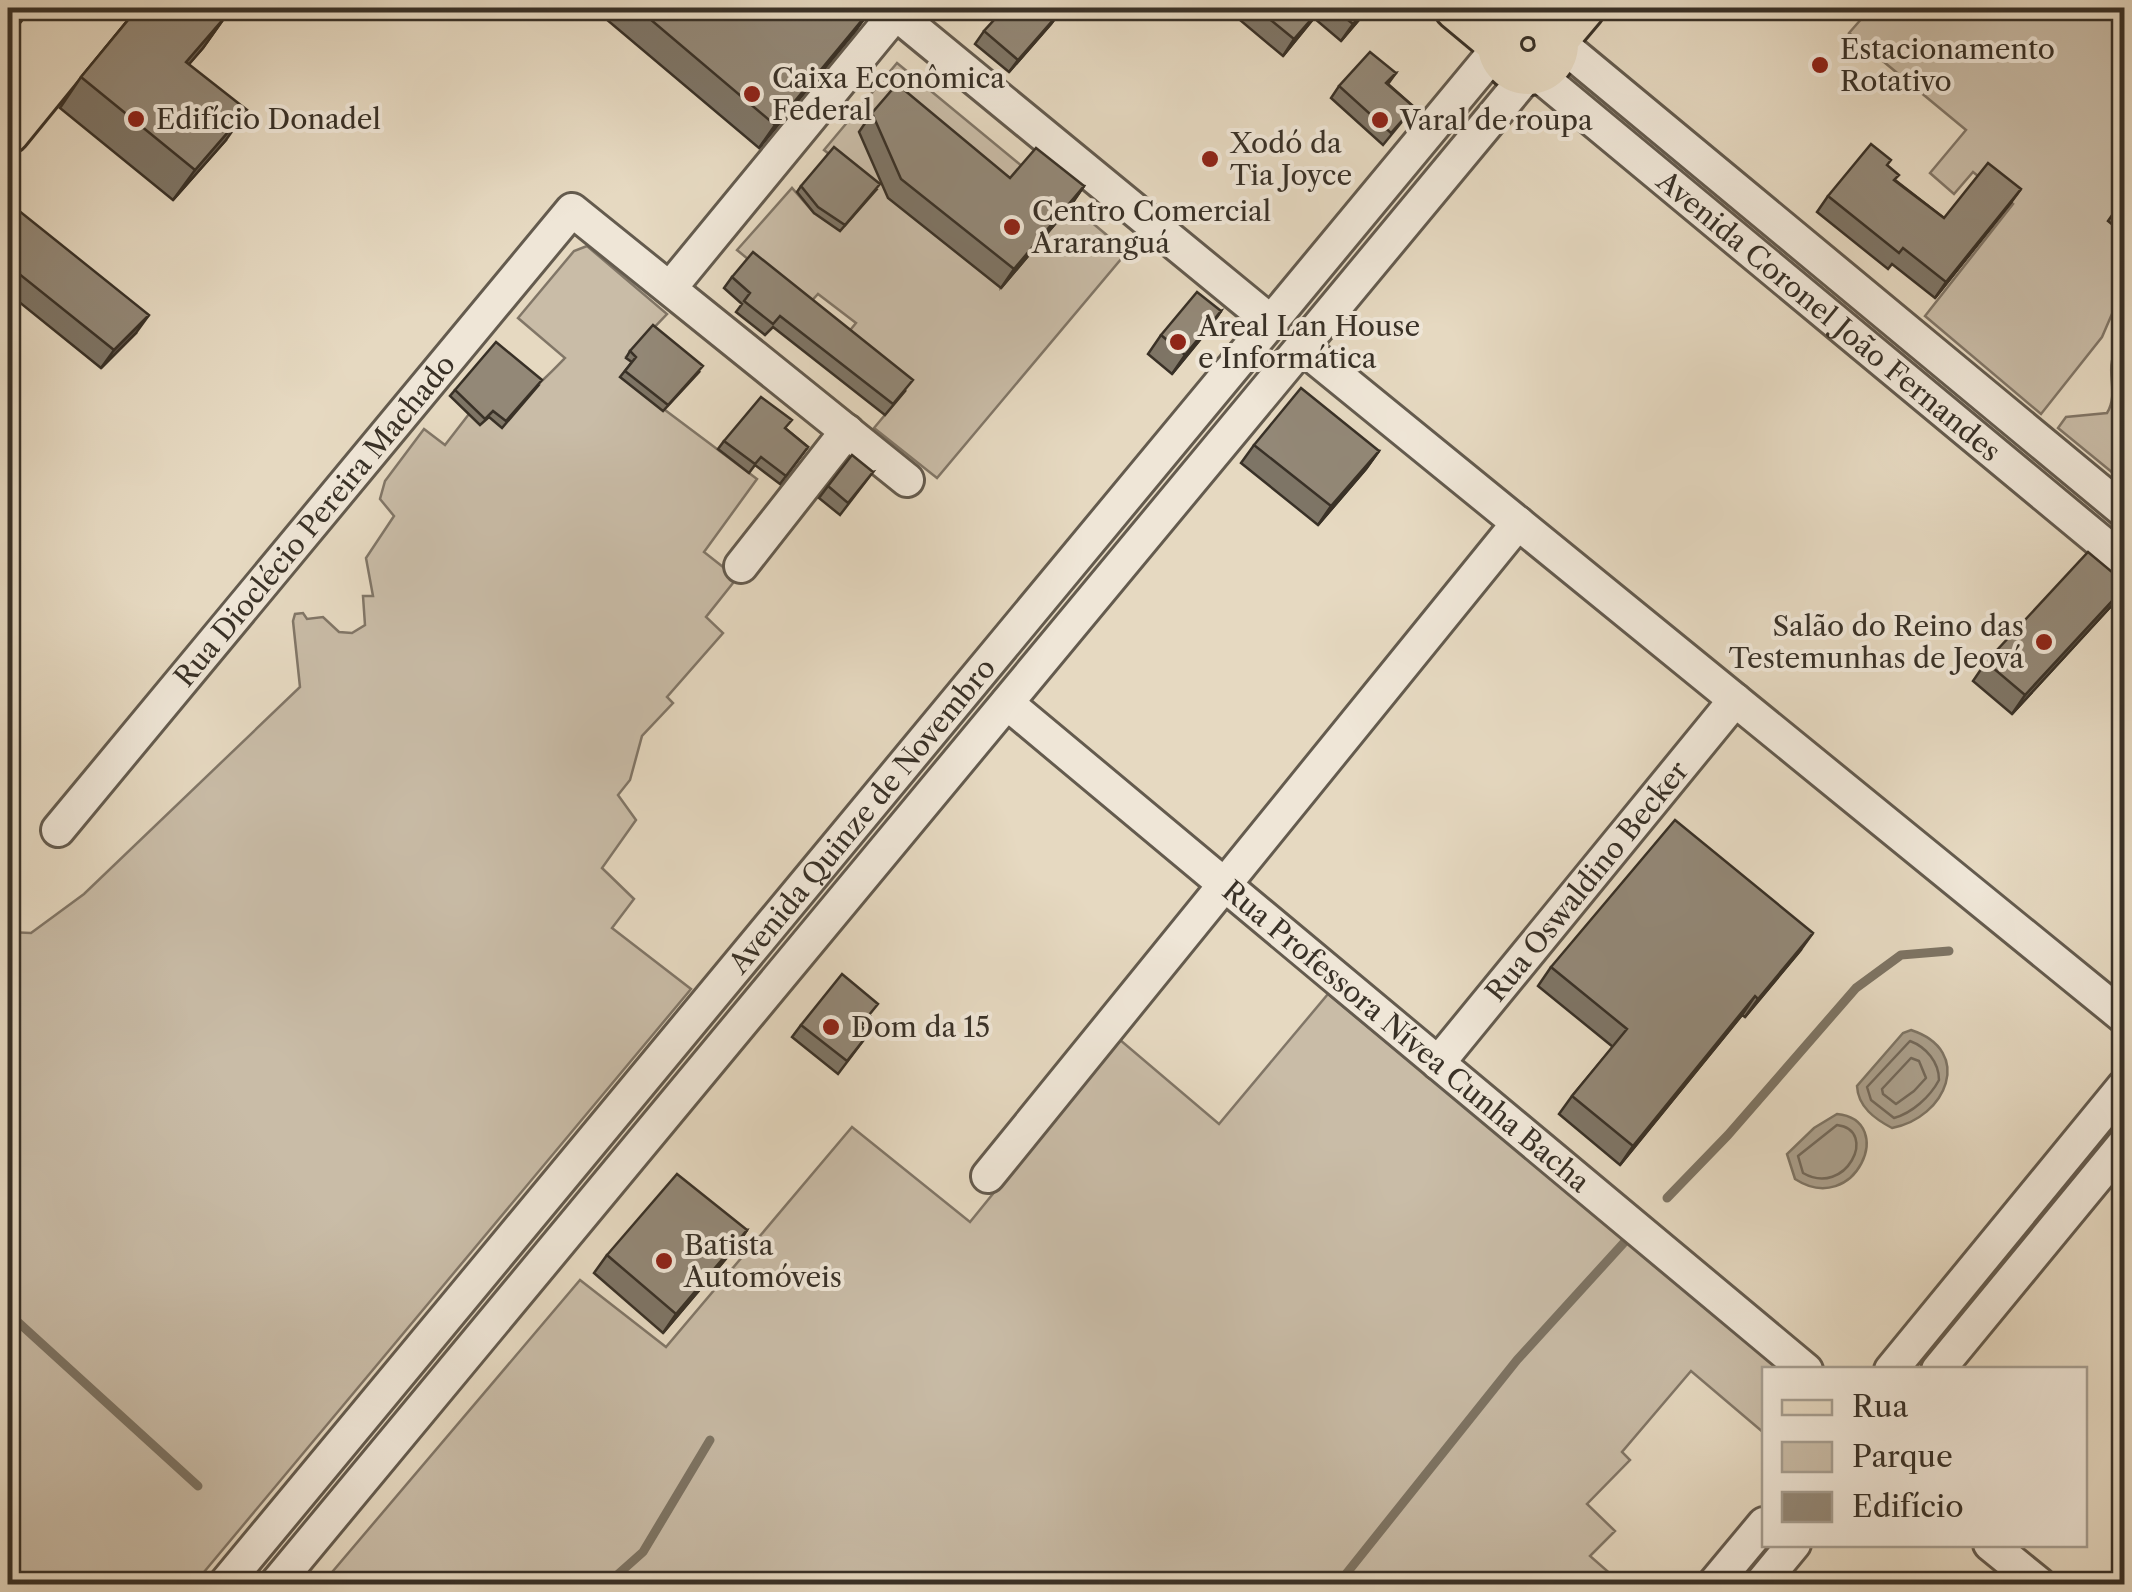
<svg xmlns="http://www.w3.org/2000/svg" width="2132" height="1592" font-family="'Libre Caslon Text',serif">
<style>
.green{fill:#c9bca7;stroke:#817667;stroke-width:2.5}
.water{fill:#aba08d;stroke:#7d7464;stroke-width:2.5}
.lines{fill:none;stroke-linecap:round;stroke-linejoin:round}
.shore{stroke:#72685a;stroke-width:2.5}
.stream{stroke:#7d7464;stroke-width:9}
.minor-casing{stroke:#645b4e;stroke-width:38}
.major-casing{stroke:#393127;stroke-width:48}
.minor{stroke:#efe6d7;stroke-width:32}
.major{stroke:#e6d9c1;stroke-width:42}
.wall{fill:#7e7566;stroke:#393127;stroke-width:2.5}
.shaded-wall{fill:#675f53;stroke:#393127;stroke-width:2.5}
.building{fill:#938877;stroke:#393127;stroke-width:2.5}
.poi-dot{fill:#8f2418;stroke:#efe6d7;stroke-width:4}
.labels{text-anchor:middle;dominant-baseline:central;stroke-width:8;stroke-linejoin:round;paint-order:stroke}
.poi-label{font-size:28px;fill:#393127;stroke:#efe6d7;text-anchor:start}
.street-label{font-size:28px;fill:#393127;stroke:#efe6d7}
</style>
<rect width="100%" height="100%" fill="#e6d9c1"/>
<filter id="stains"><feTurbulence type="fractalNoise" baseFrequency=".002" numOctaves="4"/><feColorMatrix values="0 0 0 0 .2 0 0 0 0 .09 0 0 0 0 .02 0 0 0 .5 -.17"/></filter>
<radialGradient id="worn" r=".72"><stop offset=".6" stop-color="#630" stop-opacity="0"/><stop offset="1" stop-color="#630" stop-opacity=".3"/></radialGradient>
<path class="green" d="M1871,8h253v290l-9,9 -13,30 -61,77 -116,-98 88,-112 -40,-32 -19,22 -24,-21 36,-43 -117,-97z
M897,63l126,104 -22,120 70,-82 56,47 -190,226 -63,-50 31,-37 -63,-51 14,-17 -38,-29 -12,13 -69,-57 55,-62 22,25 61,-23 -51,-40z
M587,246l80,68 -41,43 6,6 -11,14 136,102 -53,73 33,26 -31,39 17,16 -56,64 6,6 -31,33 -12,44 -12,15 18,25 -34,48 32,31 -22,29 79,61 -497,595h-186v-652l23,1 53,-39 216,-207 -7,-66 2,-7 8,-1 4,6 16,-2 16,15 13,1 13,-8 -2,-29h10l-7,-38 28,-42 -14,-17 5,-18 39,-52 21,16 24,-31c38,5 71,-30 96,-56l-47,-40 56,-67z
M2124,340v142l-66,-54 8,-11 41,-4c15,-25 -9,-48 17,-73z
M1328,994l454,375 -18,1v63l-73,-62 -69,81 8,8 -43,44 28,27 -25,25 32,28h-1300l258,-304 86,67 186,-220 118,95 149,-183 100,85z"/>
<path class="water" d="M1911,1030c64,21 35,88 -19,98 -17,-9 -34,-21 -35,-42l46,-53z
M1837,1114c61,6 18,104 -42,65l-8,-25 27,-26z"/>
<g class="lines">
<path class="shore" d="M1910,1041c16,6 29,21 29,39 -9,17 -27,33 -45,38l-23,-18 -4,-13z
M1911,1058l8,3 7,17 -12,13 -18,13 -13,-10 -1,-5z
M1837,1125c42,5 9,73 -34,48l-5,-17z"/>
<path class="stream" d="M1667,1198l61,-63 128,-147 45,-33 48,-4
M8,1313l190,173
M607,1584l36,-32 67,-112
M1338,1584l179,-224 113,-124"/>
<g class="minor-casing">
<g id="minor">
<path d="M889,8l382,314"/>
<path d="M1556,40l568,471"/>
<path id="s1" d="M1535,72l589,489"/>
<path d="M670,288l226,-275"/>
<path d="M1302,347l822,670"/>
<path d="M741,566l106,-135"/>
<path id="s2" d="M1007,703l799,667"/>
<path id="s3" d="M58,830l514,-620 335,270"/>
<path id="s4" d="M1438,1063l297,-363"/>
<path d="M988,1176l530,-653"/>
<path d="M1891,1370l233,-284"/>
<path d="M1938,1370l186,-226"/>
<path d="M1990,1544l49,40"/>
<path id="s5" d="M225,1584l1273,-1536"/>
<path d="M276,1584l1253,-1511"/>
<path d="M1714,1584l50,-60"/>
<path d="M1761,1584l33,-40"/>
</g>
</g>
<g class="major-casing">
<path id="major" d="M1456,8l42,35
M1499 44a29 29 0 1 1 58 0a29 29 0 1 1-58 0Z
M1556,40l27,-32
M8,73l53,-65
M8,132l101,-124"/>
</g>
<use href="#minor" class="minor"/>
<use href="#major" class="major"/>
</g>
<path class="wall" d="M133,8h80l12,9 -22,31 -14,16 37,76 -53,60 -113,-92 21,-31 51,-62z
M593,8h279l-16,22 -97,118z
M1230,8h139l-28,33 -27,-23 -31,38 -55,-46z
M1060,12l-9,12 -42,48 -34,-28 9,-13z
M1396,73l-8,11 26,23 -31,38 -52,-47 8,-12z
M872,113l138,65 74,8 -13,19 -70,83 -113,-90 -29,-66z
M1887,166l8,14 49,38 66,-14 -75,94 -43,-34 -4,5 -71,-57 11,-16z
M801,186l75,4 -36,41 -26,-18 -17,-21z
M2124,198v36l-16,-13z
M8,202l128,131 -35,35 -93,-75z
M732,277l173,114 -20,24 -112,-88 -8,8 -29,-23 6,-8 -18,-16z
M1221,311l-13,19 -36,44 -24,-20 13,-19z
M630,351l69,21 -36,39 -43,-34 12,-15 -6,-4z
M538,386l-36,42 -13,-11 -9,8 -30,-29 5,-6z
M786,429l22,18 -28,37 -25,-19 -6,8 -31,-24 6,-8z
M1254,445l125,6 -13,18 -48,56 -77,-62z
M873,472l-33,43 -21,-17 9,-12z
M2124,588l-10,15 -102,111 -39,-33 13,-19z
M1800,951l-55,66 -3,-2 -122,150 -61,-51 13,-18 41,-49 -75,-61 13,-19z
M869,1017l-8,9 8,7 -31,41 -46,-37 9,-12z
M747,1230l-12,18 -72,85 -69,-60 13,-18z"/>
<path class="shaded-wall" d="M872,8l-16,22 -97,118 16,-23z
M1321,8l-7,10 -31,38 11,-17z
M1367,8h2l-28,33 12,-17z
M1060,12l-9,12 -42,48 9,-12z
M225,17l-22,31 -38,44 21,-30z
M247,110l-21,30 -53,60 22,-30z
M1084,186l-13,19 -70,83 13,-19z
M2021,189l-11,15 -75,94 11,-16z
M1221,311l-13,19 -36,44 13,-19z
M149,315l-13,18 -35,35 13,-18z
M1379,451l-13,18 -48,56 13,-19z
M2124,588l-10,15 -102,111 13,-19z
M1813,933l-13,18 -55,66 13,-18z
M1755,996l-13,19 -122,150 13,-19z
M747,1230l-12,18 -72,85 13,-19z"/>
<path class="building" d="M138,8h75l12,9 -39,45 61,48 -52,60 -114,-93z
M637,8h235l-97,117z
M1005,8h50l5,4 -42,48 -34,-29z
M1256,8h65l-27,31z
M1333,8h34l-14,16z
M1370,52l26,21 -10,10 28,24 -23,26 -52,-47z
M897,84l113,94 26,-30 48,38 -70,83 -113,-90 -29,-66z
M1871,144l20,16 -4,5 12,10 -5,5 50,38 44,-55 33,26 -75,93 -43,-34 -4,5 -71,-57z
M834,147l46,37 -35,41 -27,-18 -17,-21z
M2124,198v17l-8,-7z
M8,202l141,113 -35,35 -106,-85z
M753,252l160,128 -20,24 -113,-88 -7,8 -29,-23 6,-8 -18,-16z
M1197,292l24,19 -36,44 -24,-20z
M653,325l50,41 -35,39 -43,-34 11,-14 -6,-6z
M496,342l46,38 -36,41 -13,-10 -8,8 -30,-29z
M1301,388l78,63 -48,55 -77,-61z
M761,397l31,23 -7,8 23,19 -22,29 -25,-19 -6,7 -31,-23z
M852,455l21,17 -25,31 -20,-17z
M2088,552l36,30v6l-99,107 -39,-33z
M1675,820l138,113 -55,66 -3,-3 -122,150 -61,-50 55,-67 -76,-62z
M842,974l36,30 -18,22 9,7 -22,28 -46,-36z
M677,1174l70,56 -71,84 -69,-59z"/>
<g class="poi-dot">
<circle cx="1820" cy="65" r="10"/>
<circle cx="752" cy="94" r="10"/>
<circle cx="136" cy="119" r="10"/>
<circle cx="1380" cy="120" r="10"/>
<circle cx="1210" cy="159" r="10"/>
<circle cx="1012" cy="227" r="10"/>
<circle cx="1178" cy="342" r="10"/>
<circle cx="2044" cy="642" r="10"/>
<circle cx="831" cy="1027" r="10"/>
<circle cx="664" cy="1261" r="10"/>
</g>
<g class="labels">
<g class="poi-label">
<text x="1840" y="49">Estacionamento<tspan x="1840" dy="32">Rotativo</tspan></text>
<text x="772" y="78">Caixa Econômica<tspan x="772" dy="32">Federal</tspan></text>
<text x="156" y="119">Edifício Donadel</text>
<text x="1400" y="120">Varal de roupa</text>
<text x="1230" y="143">Xodó da<tspan x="1230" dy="32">Tia Joyce</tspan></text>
<text x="1032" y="211">Centro Comercial<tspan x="1032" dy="32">Araranguá</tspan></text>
<text x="1198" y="326">Areal Lan House<tspan x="1198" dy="32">e Informática</tspan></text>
<text x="2024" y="626" text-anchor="end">Salão do Reino das<tspan x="2024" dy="32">Testemunhas de Jeová</tspan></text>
<text x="851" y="1027">Dom da 15</text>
<text x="684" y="1245">Batista<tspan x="684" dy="32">Automóveis</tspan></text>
</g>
<g class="street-label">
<text stroke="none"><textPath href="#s1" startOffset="382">Avenida Coronel João Fernandes</textPath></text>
<text stroke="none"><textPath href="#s3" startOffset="402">Rua Dioclécio Pereira Machado</textPath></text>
<text stroke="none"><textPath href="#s5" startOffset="998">Avenida Quinze de Novembro</textPath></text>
<text stroke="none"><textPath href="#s4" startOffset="235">Rua Oswaldino Becker</textPath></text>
<text stroke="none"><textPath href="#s2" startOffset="520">Rua Professora Nívea Cunha Bacha</textPath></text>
</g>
</g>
<rect width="2132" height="1592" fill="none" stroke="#e6d9c1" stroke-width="40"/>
<rect x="10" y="10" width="2112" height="1572" fill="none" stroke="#393127" stroke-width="5"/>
<rect x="20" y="20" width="2092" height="1552" fill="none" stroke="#393127" stroke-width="2.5"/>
<rect x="1762" y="1367" width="325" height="180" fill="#efe6d7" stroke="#a69e91" stroke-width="2.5"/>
<rect x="1782" y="1400" width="50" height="15" fill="#e6d9c1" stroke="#a69e91" stroke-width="2.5"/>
<text x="1852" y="1417" font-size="30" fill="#393127">Rua</text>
<rect x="1782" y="1442" width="50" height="30" fill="#c9bca7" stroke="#a69e91" stroke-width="2.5"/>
<text x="1852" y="1467" font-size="30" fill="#393127">Parque</text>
<rect x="1782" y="1492" width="50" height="30" fill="#938877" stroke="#a69e91" stroke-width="2.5"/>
<text x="1852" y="1517" font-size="30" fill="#393127">Edifício</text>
<rect width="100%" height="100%" filter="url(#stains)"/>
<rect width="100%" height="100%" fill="url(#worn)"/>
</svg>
